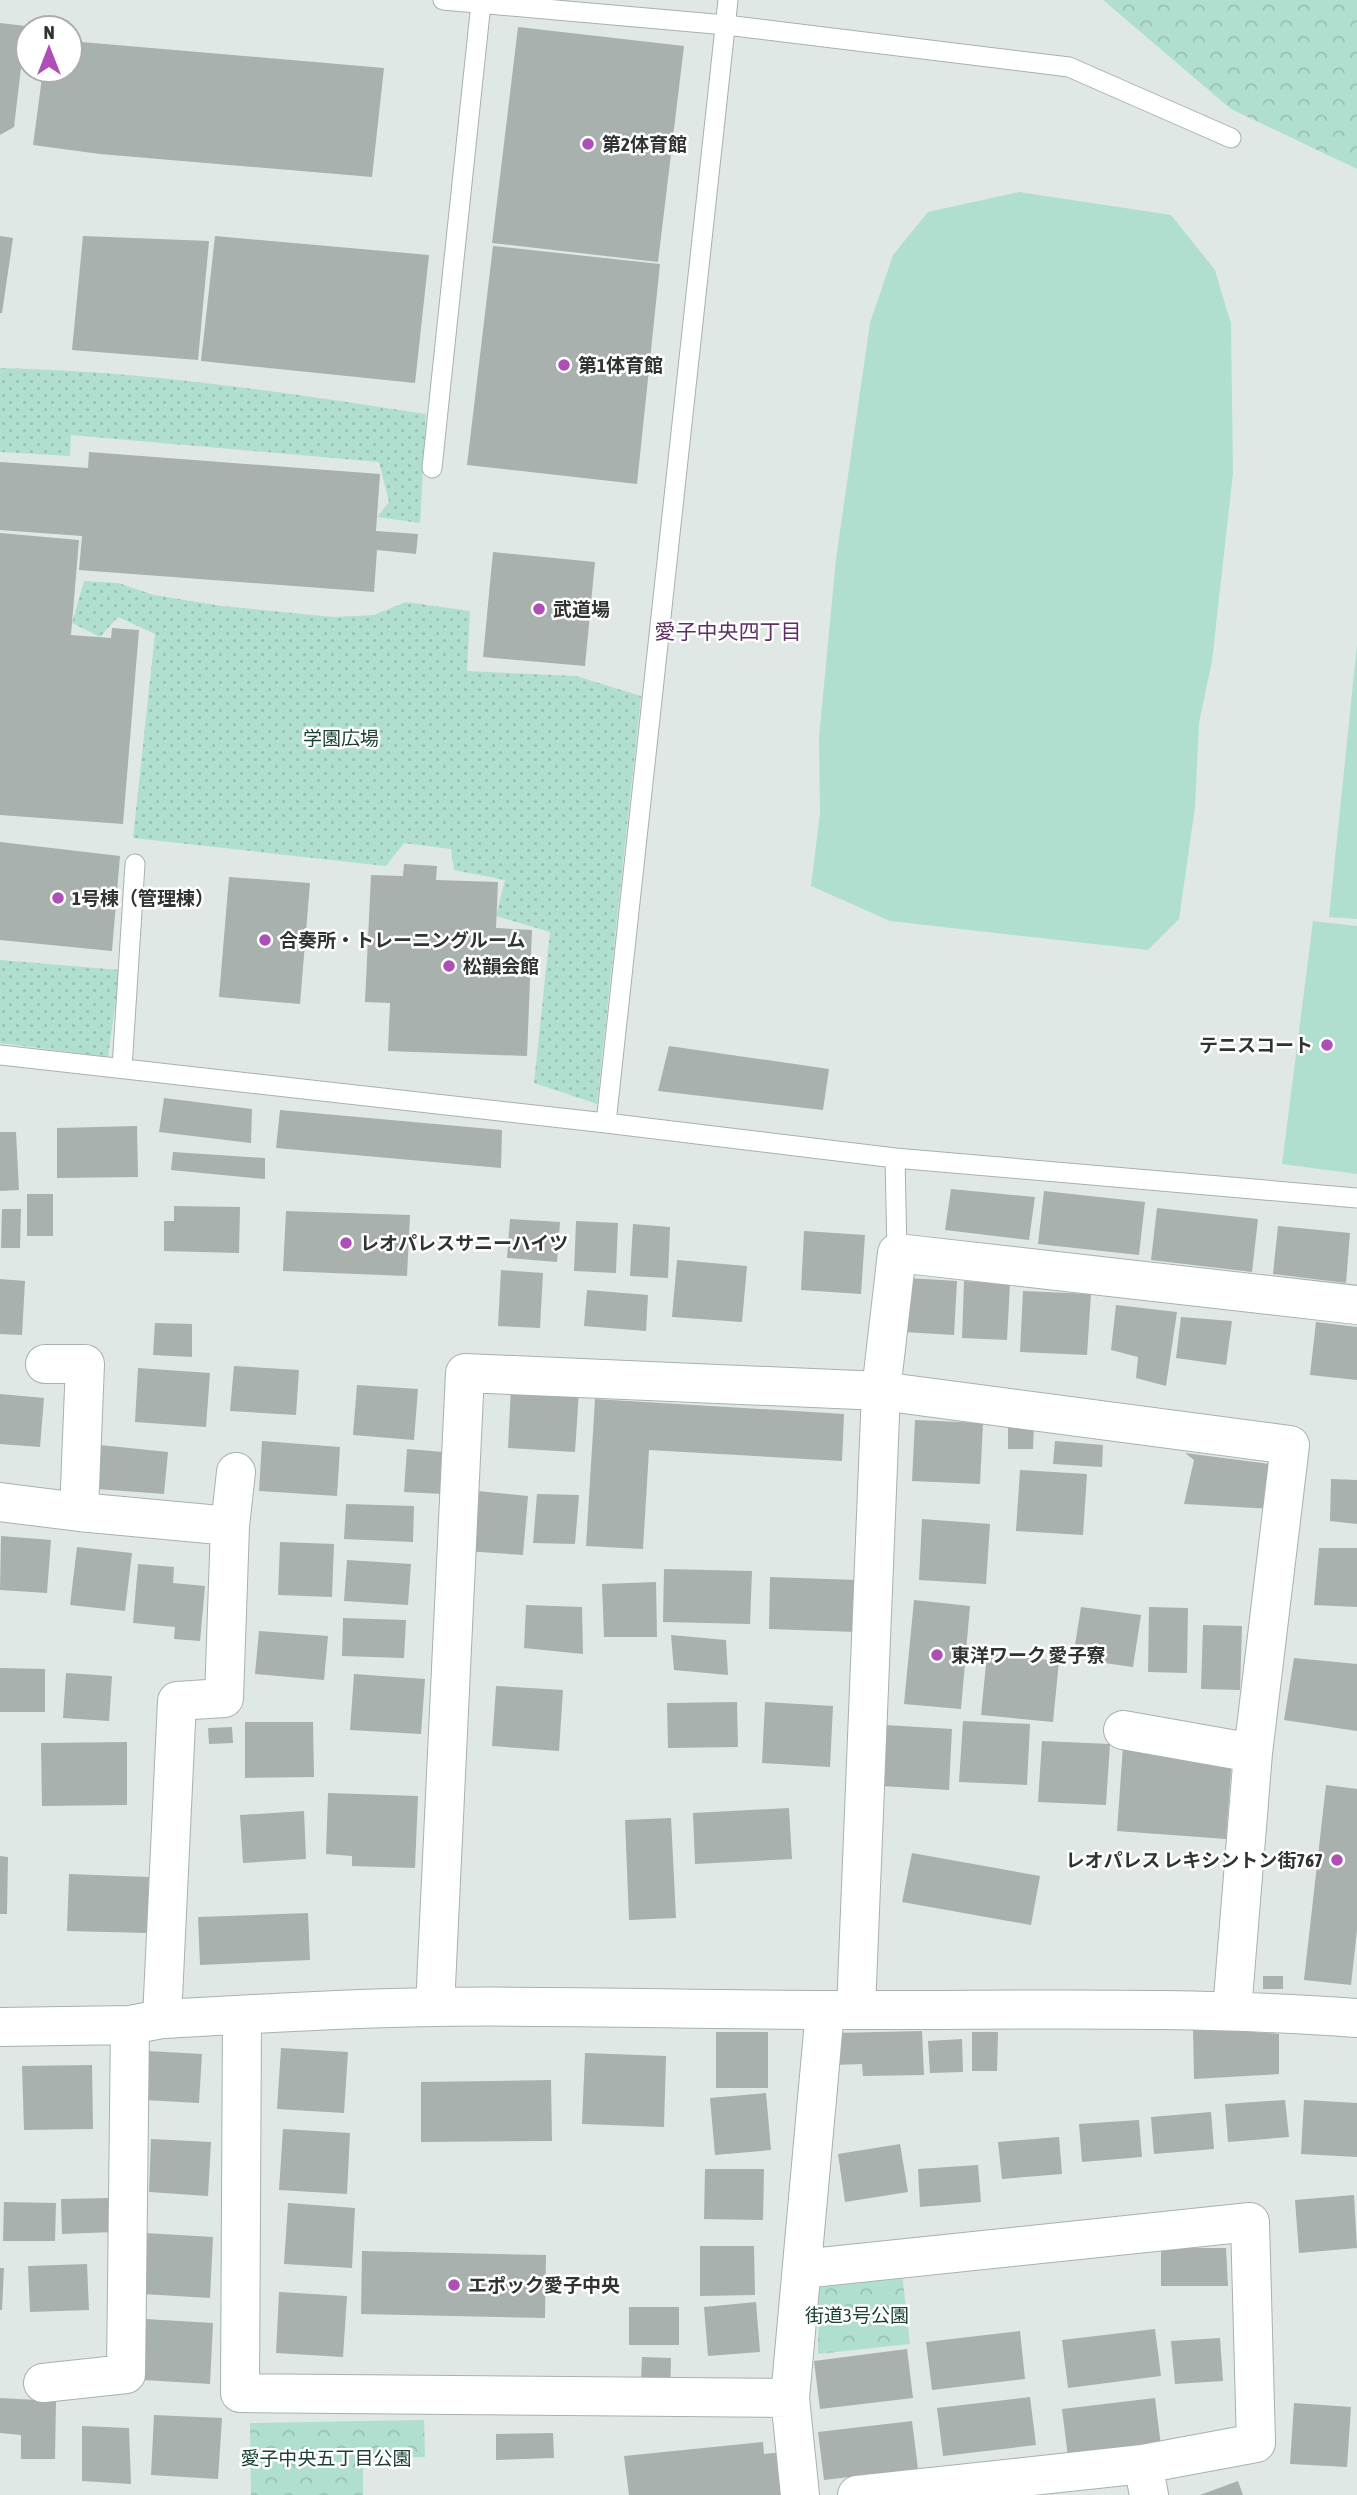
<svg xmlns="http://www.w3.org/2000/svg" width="1357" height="2495" font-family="'Asap Condensed','Noto Sans JP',sans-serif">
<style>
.grass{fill:url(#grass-dots)}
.forest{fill:url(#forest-crowns)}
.pitch{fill:#b0dfd0}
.building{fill:#a8b1ae}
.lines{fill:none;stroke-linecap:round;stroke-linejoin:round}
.lane-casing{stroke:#a8b1ae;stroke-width:21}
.street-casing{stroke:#a8b1ae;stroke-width:40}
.lane{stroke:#fff;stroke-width:19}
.street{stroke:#fff;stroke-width:38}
.poi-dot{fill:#ae4fb8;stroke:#fff;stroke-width:2.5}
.labels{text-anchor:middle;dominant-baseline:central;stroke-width:5;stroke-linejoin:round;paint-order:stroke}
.poi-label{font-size:19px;font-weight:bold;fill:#2f3331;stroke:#fff;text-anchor:start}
.park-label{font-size:19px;fill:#1b4036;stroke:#fff}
.neighbourhood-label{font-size:21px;fill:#5d2f62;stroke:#fff}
</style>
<defs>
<pattern id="grass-dots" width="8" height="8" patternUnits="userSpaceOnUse" patternTransform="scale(1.75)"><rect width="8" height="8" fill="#b0dfd0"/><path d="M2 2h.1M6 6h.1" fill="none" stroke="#98c0b3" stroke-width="1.8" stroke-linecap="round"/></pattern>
<pattern id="forest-crowns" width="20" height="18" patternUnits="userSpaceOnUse" patternTransform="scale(1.75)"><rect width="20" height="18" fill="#b0dfd0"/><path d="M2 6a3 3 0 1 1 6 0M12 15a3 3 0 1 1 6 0" fill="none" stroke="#98c0b3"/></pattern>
</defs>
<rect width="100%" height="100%" fill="#dfe8e5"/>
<path class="grass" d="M0,368c143,3 284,24 426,46l-6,109 -43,-6 12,-15 -10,-40 -308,-27 -1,21 -70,-4z
M84,581l34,2 36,12 68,11 112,11 40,-2 32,-13 64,9 -3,60 109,5 65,20 -44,408 -63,-21 16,-151 -54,-16 9,-36 -51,-10 -3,-21 -47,-6 -18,23 -253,-28 22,-204 -37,-17 -18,20 -28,-14z
M0,960l120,10 -12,87 -108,-14z"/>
<path class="forest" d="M1103,0h254v169l-126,-60z
M902,2273l8,71 -92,10 1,-69z
M424,2420l1,37 -62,1v37h-112l-1,-72z"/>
<path class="pitch" d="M1019,192l152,23 44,55 16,54 2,149 -21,188 -13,62 -4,84 -16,112 -31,31 -258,-29 -79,-35 9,-73 -1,-76 17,-178 34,-236 23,-68 35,-43z
M1357,644v275l-28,-2z
M1313,921l44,5v248l-75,-10z"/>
<path class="building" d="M0,23l26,3 -12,101 -14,8z
M518,27l166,19 -26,216 -166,-19z
M70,41l314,27 -12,109 -272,-23 -67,-9 10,-75h27z
M0,236l13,2 -11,75h-2z
M83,236l126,5 -11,119 -126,-10z
M215,236l214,19 -14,128 -214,-22z
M493,246l167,18 -23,220 -170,-19z
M89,452l291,22 -4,57 42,3 -2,20 -39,-4 -3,42 -295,-22 3,-34 -82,-6v-68l88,6z
M0,533l79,7 -8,95 40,3 1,-10 27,2 -16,194 -123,-9z
M493,552l102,10 -10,104 -102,-9z
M0,842l120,14 -8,95 -112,-11z
M404,864l33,2 -1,14 62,2 -2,46 36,2 -5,126 -139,-5 2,-48 -25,-1 6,-127 32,1z
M229,877l81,6 -10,121 -81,-7z
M669,1046l160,23 -6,41 -165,-19z
M164,1098l88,11 -1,34 -92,-11z
M280,1110l222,20 -1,38 -225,-20z
M137,1126l1,51 -81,1v-50z
M0,1132h16l3,58 -19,1z
M173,1152l92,6v21l-94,-9z
M951,1189l84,8 -6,43 -84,-10z
M1044,1191l101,11 -6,53 -101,-11z
M27,1194h26v42h-26z
M174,1206l66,1 -1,46 -75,-2v-30h10z
M1157,1208l101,11 -6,53 -101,-12z
M2,1209h19l-1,39h-19z
M286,1211l124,4 -3,61 -124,-5z
M510,1219l50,3 -3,40 -50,-4z
M576,1221l42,2 -2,50 -42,-2z
M633,1224l37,3 -2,51 -38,-2z
M1278,1226l72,7 -4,50 -73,-9z
M804,1231l61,4 -4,59 -60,-4z
M677,1260l70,6 -5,56 -70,-5z
M501,1270l42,3 -3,55 -42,-2z
M908,1278l49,3 -3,54 -50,-3z
M0,1279l25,2 -3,54 -22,-1z
M964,1281l46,3 -3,56 -45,-2z
M587,1290l61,5 -2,36 -62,-5z
M1023,1291l68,3 -4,61 -67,-3z
M1116,1305l61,7 -11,74 -30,-8 2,-21 -27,-7z
M1181,1317l51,4 -6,44 -50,-7z
M1316,1322l41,5v53l-47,-5z
M155,1323l37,1v33l-39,-2z
M234,1366l65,4 -3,45 -66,-4z
M138,1368l72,5 -4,54 -71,-5z
M357,1385l61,4 -4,51 -61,-5z
M511,1387l68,4 -4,61 -67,-4z
M0,1394l44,4 -4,49 -40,-3z
M595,1399l249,15 -2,47 -193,-11 -6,99 -57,-3z
M915,1420l68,3 -3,61 -68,-3z
M1008,1427h26l-1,22h-25z
M262,1441l78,6 -3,49 -78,-5z
M1055,1441l48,4 -1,22 -49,-3z
M100,1445l68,7 -4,42 -67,-5z
M407,1449l37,3 -2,42 -38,-2z
M1185,1453l92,12 -4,44 -89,-5 10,-44z
M1020,1470l67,4 -4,61 -67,-4z
M1331,1479l26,1v44l-27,-3z
M467,1490l61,6 -5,59 -59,-4z
M537,1494l42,1 -4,49 -42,-1z
M346,1504l68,2 -1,36 -69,-3z
M922,1519l68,5 -4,60 -67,-4z
M1,1536l50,4 -4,53 -47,-3z
M280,1542l54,2 -2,53 -54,-2z
M77,1547l55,6 -7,58 -55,-6z
M1319,1548h38v59l-43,-2z
M347,1560l64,4 -3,41 -64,-4z
M138,1564l36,3 -1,16 32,3 -5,55 -26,-2 1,-12 -42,-4z
M664,1569l88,2 -2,53 -87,-2z
M770,1577l87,3 -1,52 -87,-3z
M656,1582l1,55h-53l-2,-53z
M914,1600l56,6 -9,103 -57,-5z
M526,1605l56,2 1,47 -59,-6z
M1081,1607l60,8 -8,52 -36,-5 1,-14 -23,-3z
M1149,1607l39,1 -1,65 -39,-1z
M343,1618l63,2 -2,38 -62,-2z
M1203,1625l39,1 -2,64 -39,-1z
M259,1631l69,5 -4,44 -69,-6z
M671,1635l55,5 2,35 -54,-5z
M987,1654l72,7 -6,61 -72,-7z
M1294,1658l63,6v67l-73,-11z
M0,1668l45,1v43h-45z
M66,1673l46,3 -3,45 -46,-3z
M354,1674l71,5 -4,55 -71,-4z
M496,1686l67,4 -4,61 -67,-5z
M737,1702l1,45 -70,1 -1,-45z
M765,1702l68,4 -3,61 -68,-4z
M963,1721l67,3 -3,61 -68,-3z
M245,1722h68l1,55 -69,1z
M885,1725l67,4 -3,61 -68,-4z
M232,1727l1,16 -24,1 -1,-16z
M1042,1741l68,3 -4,61 -68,-3z
M127,1742v63l-85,1 -1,-63z
M1123,1746l109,12 -6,81 -109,-8z
M1326,1785l31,4v141l-6,55 -47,-5z
M328,1793l90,3 -3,72 -63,-2v-10l-26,-2z
M789,1808l3,51 -97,5 -2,-51z
M304,1811l2,48 -63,4 -3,-48z
M671,1818l5,100 -47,2 -4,-100z
M912,1853l128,23 -9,49 -129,-23z
M0,1856l8,1 -1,57h-7z
M69,1874l80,3 -2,56 -80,-2z
M308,1913l2,47 -110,5 -2,-48z
M1263,1976h20v13h-20z
M1193,2027l86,7v40l-85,5z
M922,2031l2,44 -61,1 -1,-12 -28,1 -1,-32z
M716,2032h52v56h-52z
M972,2032h26l-1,39h-25z
M962,2039l1,33 -33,1 -2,-32z
M281,2048l67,4 -4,61 -67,-4z
M148,2051l54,3 -3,49 -54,-3z
M585,2053l81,3 -2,71 -82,-3z
M92,2065l1,64 -69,1 -2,-64z
M551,2080l1,61 -131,1v-60z
M766,2093l5,57 -56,5 -5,-57z
M1285,2100l4,37 -61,5 -3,-38z
M1304,2100l53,3v54l-56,-3z
M1211,2112l3,37 -60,5 -3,-37z
M1139,2120l3,37 -60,5 -3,-38z
M283,2129l67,4 -3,61 -68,-4z
M1059,2137l3,37 -60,5 -4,-37z
M151,2139l60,3 -3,54 -59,-4z
M900,2144l8,48 -63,10 -7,-48z
M978,2165l3,37 -61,5 -2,-38z
M705,2169h59l-1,51 -59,-1z
M1354,2195l3,53 -58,5 -4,-53z
M111,2198l2,34 -51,2 -1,-35z
M4,2202l52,1 -1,38h-52z
M288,2203l67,5 -3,60 -68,-4z
M145,2233l68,4 -3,61 -68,-4z
M700,2246h54l1,49 -55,1z
M1161,2248h65l2,38h-67z
M362,2251l184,4 -1,63 -184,-4z
M87,2264l2,46 -59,2 -2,-46z
M0,2268h4l-2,42h-2z
M279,2292l68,4 -4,61 -67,-4z
M756,2302l4,50 -52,4 -4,-49z
M629,2307h50v38h-50z
M146,2319l67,4 -3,61 -67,-4z
M1155,2329l6,47 -93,12 -6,-48z
M1020,2331l5,48 -93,11 -6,-48z
M1220,2338l3,43 -48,3 -4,-43z
M907,2349l6,49 -93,11 -6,-48z
M642,2357l29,1 -1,44 -30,-1z
M1030,2397l6,48 -93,11 -6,-48z
M0,2398l56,3 -1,58h-34v-24l-21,-2z
M1155,2398l6,48 -93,11 -6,-48z
M1294,2403l57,4 -4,60 -57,-3z
M154,2415l68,3 -4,61 -67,-4z
M912,2421l6,48 -94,11 -6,-48z
M82,2426l47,2 2,56 -49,-3z
M553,2433l1,25 -58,2v-26z
M763,2442l1,12 20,-2 5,43h-160l-5,-39z
M1238,2481l5,14h-43z"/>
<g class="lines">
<g class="lane-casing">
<path id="lane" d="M443,0l283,25 343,42 162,71
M432,468l49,-465
M0,1055l606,68 122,-1123
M122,1068l13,-204
M606,1123l289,35 462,40
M895,1158l2,95"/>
</g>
<g class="street-casing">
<path id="street" d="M45,1364h40l-6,148
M0,1502l79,10 151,14 -6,172 -47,3 -15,318
M230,1526l6,-54
M1123,1730l130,23
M435,2007l30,-634 416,18 16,-138 460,52
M856,2010l25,-619 409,54 -37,308 -21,258
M242,2015l-2,378 550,5
M0,2027l130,-2 32,-6c91,-5 184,-11 276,-12 130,-2 260,3 390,3 177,1 353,-5 529,8
M802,2269l448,-47 6,221 -113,21 -286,31
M43,2383l83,-9 4,-349
M1143,2464l6,31
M800,2495l-10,-97 35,-388"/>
</g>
<use href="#lane" class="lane"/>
<use href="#street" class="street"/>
</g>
<g class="poi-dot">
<circle cx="588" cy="144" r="7"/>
<circle cx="564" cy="365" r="7"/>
<circle cx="539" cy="609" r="7"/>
<circle cx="58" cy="898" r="7"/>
<circle cx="265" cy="940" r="7"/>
<circle cx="449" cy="966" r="7"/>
<circle cx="1327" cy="1045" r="7"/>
<circle cx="346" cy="1243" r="7"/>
<circle cx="937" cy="1655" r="7"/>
<circle cx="1337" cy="1860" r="7"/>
<circle cx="454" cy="2285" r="7"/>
</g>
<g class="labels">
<g class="poi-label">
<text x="602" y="144">第2体育館</text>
<text x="578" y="365">第1体育館</text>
<text x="553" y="609">武道場</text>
<text x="72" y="898">1号棟（管理棟）</text>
<text x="279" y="940">合奏所・トレーニングルーム</text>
<text x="463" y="966">松韻会館</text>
<text x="1313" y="1045" text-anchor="end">テニスコート</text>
<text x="360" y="1243">レオパレスサニーハイツ</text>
<text x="951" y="1655">東洋ワーク 愛子寮</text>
<text x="1323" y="1860" text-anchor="end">レオパレス レキシントン街767</text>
<text x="468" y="2285">エポック愛子中央</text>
</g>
<g class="park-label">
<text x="341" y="738">学園広場</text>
<text x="857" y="2315">街道3号公園</text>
<text x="326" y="2458">愛子中央五丁目公園</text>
</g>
<g class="neighbourhood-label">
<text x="728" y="631">愛子中央四丁目</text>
</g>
</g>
<g transform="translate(49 49)"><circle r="33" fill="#ffffff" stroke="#acadad" stroke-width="2"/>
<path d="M0-5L12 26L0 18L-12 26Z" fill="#ae4fb8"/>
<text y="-10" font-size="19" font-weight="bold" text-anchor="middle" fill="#2f3331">N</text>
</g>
</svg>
